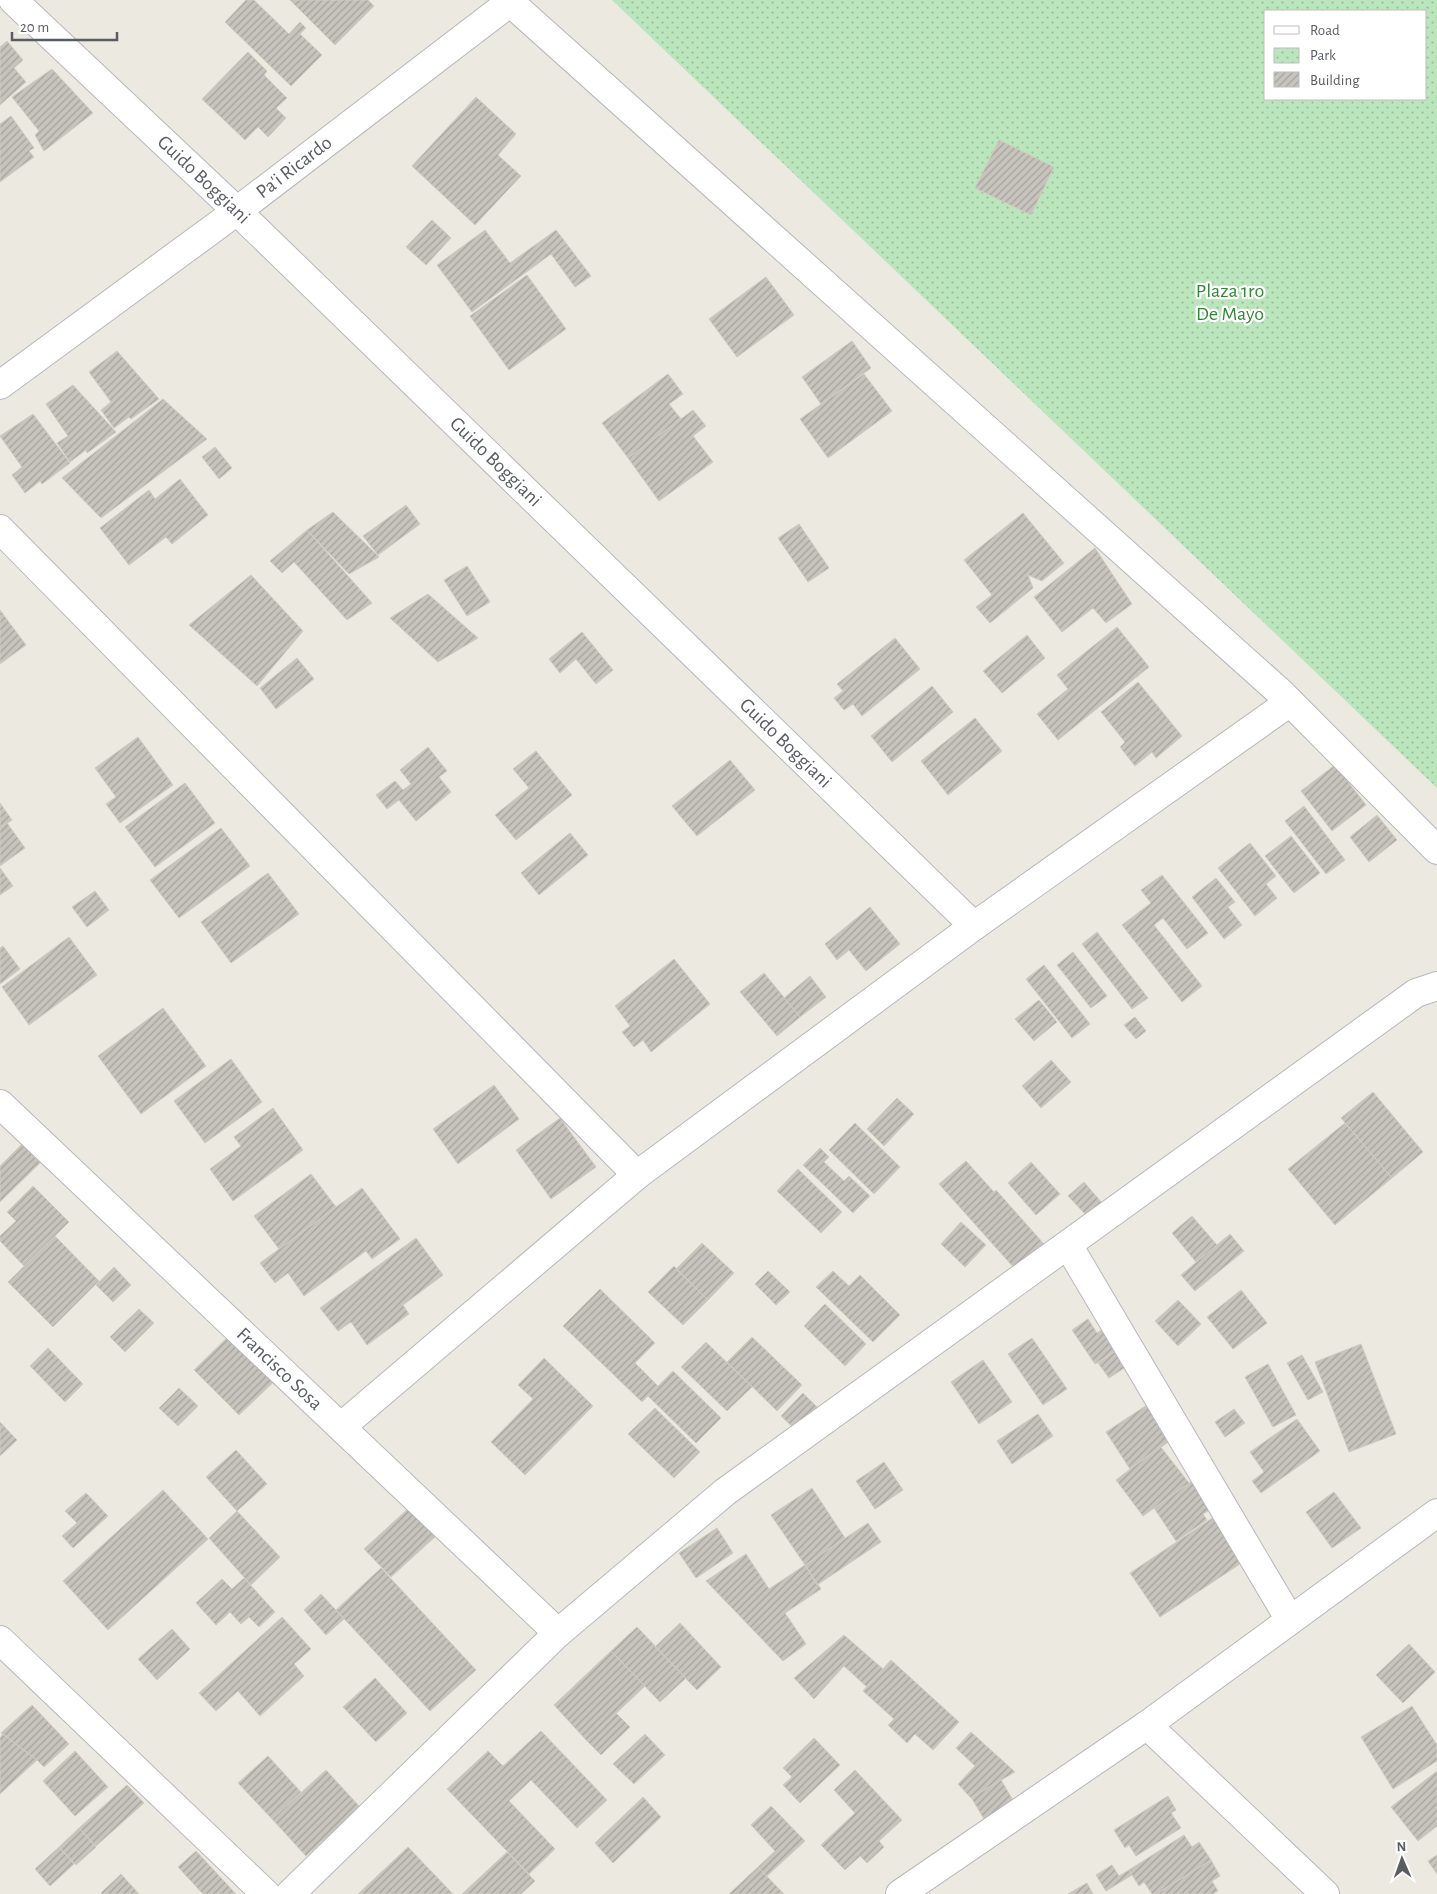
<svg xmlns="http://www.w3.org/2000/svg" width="1437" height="1894" font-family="'Alegreya Sans',sans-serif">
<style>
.park{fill:url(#park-dots);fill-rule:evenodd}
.building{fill:url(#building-hatch);stroke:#d1cbbe}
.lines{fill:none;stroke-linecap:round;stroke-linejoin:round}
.minor-casing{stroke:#b6b8bd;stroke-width:30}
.tertiary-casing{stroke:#b6b8bd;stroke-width:30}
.secondary-casing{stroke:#b6b9bf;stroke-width:30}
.minor{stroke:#fff;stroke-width:28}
.tertiary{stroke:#fff;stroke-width:28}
.secondary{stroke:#fff;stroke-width:28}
.labels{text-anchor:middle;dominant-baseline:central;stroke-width:4.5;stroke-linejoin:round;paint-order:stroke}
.street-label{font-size:20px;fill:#595c61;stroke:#fff}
.park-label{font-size:20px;fill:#348538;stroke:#fff}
</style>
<defs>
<pattern id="park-dots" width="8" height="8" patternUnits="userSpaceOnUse" patternTransform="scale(1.25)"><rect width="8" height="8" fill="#bbe5bc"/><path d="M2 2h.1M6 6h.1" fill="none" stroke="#9bbd9c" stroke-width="1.8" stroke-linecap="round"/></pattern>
<pattern id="building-hatch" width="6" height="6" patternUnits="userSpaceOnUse" patternTransform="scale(1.25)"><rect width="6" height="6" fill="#c7c4bd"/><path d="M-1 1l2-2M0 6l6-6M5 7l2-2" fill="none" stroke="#a5a29d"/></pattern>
</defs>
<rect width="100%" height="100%" fill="#ece9e0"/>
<path class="park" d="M612,0h825v788zM1266,11h160v88h-160z"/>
<path class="building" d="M246,0h8l35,34 11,-12 6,6 -6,6 22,21 -31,31 -66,-64z
M290,0h78l6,6 -39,39z
M7,41l16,19 -9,8 12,14 -26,23v-58z
M248,52l19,19 -3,4 23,23 -11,10 10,10 -18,19 -10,-10 -13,13 -43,-41z
M52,69l41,44 -49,38 -9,-16 4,-4 -27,-34z
M476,97l40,37 -18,21 23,21 -46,49 -63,-59z
M11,116l23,32 -5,3 5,6 -34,25v-58z
M999,140l55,27 -23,48 -56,-27z
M432,220l19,18 -25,27 -20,-18z
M485,230l25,33 46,-33 10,13 -94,69 -35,-47z
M566,243l25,33 -16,11 -24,-33z
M527,275l39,54 -57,41 -39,-54z
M766,277l28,38 -57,42 -28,-38z
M852,341l19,27 -50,36 -19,-27z
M117,351l42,48 -28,20 -2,-2 -15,11 -13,-18 10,-8 -22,-30z
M668,374l15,20 -14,10 12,15 -53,39 -26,-35z
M864,374l28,37 -64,47 -28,-39z
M73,385l43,47 -29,21 -1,-3 -16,12 -13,-19 11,-7 -22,-32z
M163,399l44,40 -106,79 -39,-40z
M693,410l13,16 -13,10 20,26 -54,39 -31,-43z
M33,414l37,49 -28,21 -2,-3 -15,12 -13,-18 10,-8 -22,-31z
M215,447l17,21 -13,11 -17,-22z
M180,479l28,36 -36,29 -6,-7 -37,28 -29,-37 49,-38 6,9z
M406,505l14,19 -42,31 -15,-19z
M333,512l46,45 -30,17 -42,-44z
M1023,513l41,50 -22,18 -14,-6 5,13 -43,35 -14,-16 16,-12 -28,-35z
M799,524l30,44 -21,14 -30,-44z
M307,530l65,73 -25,17 -53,-58 -12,11 -12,-12z
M1095,548l37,56 -26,19 -13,-15 -31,24 -28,-35z
M467,566l23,36 -23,14 -23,-36z
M251,575l52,56 -46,55 -68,-61z
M428,594l50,44 -40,24 -48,-44z
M0,610l26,35 -26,19z
M1117,627l32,40 -91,73 -21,-26 31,-25 -11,-14z
M582,632l31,38 -17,14 -20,-25 -16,14 -11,-14z
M1027,635l18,23 -43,35 -19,-22z
M895,638l25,31 -58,47 -9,-12 -9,6 -10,-12 9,-7 -6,-7z
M297,658l17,21 -38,30 -16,-21z
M1138,682l44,54 -26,22 -4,-6 -17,14 -15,-19 5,-5 -24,-30z
M932,686l21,26 -61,50 -21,-26z
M975,718l27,33 -54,44 -27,-34z
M138,737l35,48 -53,38 -14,-19 10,-7 -21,-29z
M428,747l19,24 -8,6 12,15 -35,29 -17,-21 -12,9 -11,-14 19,-14 8,9 8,-6 -11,-14z
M536,751l36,44 -56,45 -21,-25 34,-27 -16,-19z
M730,760l25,30 -58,46 -25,-30z
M1335,765l31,40 -34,26 -31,-40z
M185,783l30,40 -60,44 -30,-40z
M0,803l12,17 -12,8z
M1304,806l41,54 -19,14 -41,-53z
M1377,815l20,25 -28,22 -19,-25z
M7,823l18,25 -25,18v-38z
M221,828l29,38 -71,52 -29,-38z
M570,833l18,22 -49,40 -18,-22z
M1291,836l29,37 -26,20 -29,-37z
M1250,843l26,33 -10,8 11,14 -22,18 -37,-48z
M0,868l13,18 -13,9z
M268,873l31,41 -68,49 -30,-41z
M1162,875l46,58 -21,16 -24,-31 -9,7 48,61 -20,16 -60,-77 29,-22 -10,-13z
M1216,878l19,24 -7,5 14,18 -18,14 -32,-42z
M95,891l14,19 -22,17 -15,-20z
M870,907l30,37 -34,27 -17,-21 -12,10 -12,-16z
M1097,932l51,66 -16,11 -50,-65z
M69,937l28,38 -68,50 -27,-38z
M3,946l17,23 -20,15v-36z
M1073,952l34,44 -16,12 -34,-43z
M674,959l36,45 -59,48 -8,-12 -9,7 -12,-15 8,-6 -15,-20z
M1044,965l46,59 -18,14 -46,-59z
M764,973l36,44 -23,19 -37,-44z
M810,976l16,21 -26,20 -16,-19z
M1039,1000l18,22 -23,19 -19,-22z
M163,1008l43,58 -65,48 -43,-58z
M1135,1017l11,14 -10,8 -12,-14z
M231,1059l31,43 -57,41 -31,-42z
M1051,1060l20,22 -30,26 -19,-22z
M494,1085l25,34 -61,45 -25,-35z
M1373,1092l50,60 -31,26 -51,-60z
M897,1098l17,16 -30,32 -17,-17z
M273,1108l30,42 -70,51 -23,-32 31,-23 -7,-9z
M560,1118l36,49 -45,32 -35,-49z
M855,1123l45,44 -26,27 -45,-44z
M1345,1123l47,55 -57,47 -47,-56z
M22,1144l18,19 -40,39v-36z
M820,1148l9,9 -5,5 20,19 5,-5 21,20 -17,17 -50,-48z
M966,1161l28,31 2,-2 48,54 -29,25 -76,-85z
M1031,1162l29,32 -24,21 -28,-32z
M798,1169l44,43 -21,21 -44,-42z
M311,1174l25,33 -57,42 -25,-33z
M1084,1182l18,21 -15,13 -19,-20z
M33,1186l36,36 -45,44 -24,-25v-5l16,-15 -9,-9z
M362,1188l38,51 -28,20 -6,-8 -62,45 -16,-23 -13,10 -15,-20z
M1192,1216l25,29 -21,17 -24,-29z
M961,1222l25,23 -21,22 -24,-23z
M1230,1234l14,17 -49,40 -14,-16z
M55,1236l44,45 -46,46 -45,-45z
M416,1238l27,37 -40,30 6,9 -42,31 -16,-23 -13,9 -18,-23z
M702,1243l32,30 -26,27 -32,-31z
M674,1266l34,34 -25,25 -35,-33z
M114,1267l17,18 -18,17 -17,-17z
M768,1271l22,21 -14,13 -21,-21z
M833,1271l16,15 11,-11 40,40 -27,27 -57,-55z
M600,1289l55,54 -20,20 23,23 -16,16 -79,-76z
M1241,1290l26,33 -34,26 -26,-32z
M1178,1300l23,24 -23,22 -23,-25z
M825,1304l41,40 -21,22 -41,-40z
M139,1309l15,14 -29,29 -15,-15z
M1088,1319l9,14 14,-9 14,20 -30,20 -23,-34z
M236,1329l45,46 -42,40 -45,-45z
M752,1337l50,48 -25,26 -50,-49z
M1032,1338l35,51 -24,16 -35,-51z
M706,1342l46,45 -25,24 -46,-44z
M1361,1344l35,90 -47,18 -34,-90z
M1123,1346l12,15 -26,17 -11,-15z
M48,1348l35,36 -18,18 -35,-36z
M1302,1355l21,37 -15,8 -21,-37z
M544,1358l49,48 -68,69 -34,-33 42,-43 -15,-14z
M983,1360l29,42 -33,22 -28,-42z
M1268,1364l28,51 -23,12 -28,-50z
M673,1371l48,47 -25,25 -48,-47z
M179,1388l19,18 -20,20 -19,-18z
M803,1393l17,17 -22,22 -17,-16z
M1150,1403l24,35 -44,31 -24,-37z
M655,1408l45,44 -26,26 -46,-44z
M1234,1409l11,14 -20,14 -10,-15z
M1038,1414l15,22 -41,28 -15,-23z
M1297,1419l23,32 -59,42 -9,-12 12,-9 -14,-20z
M0,1422l17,18 -17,16z
M1160,1446l29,37 -46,33 -27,-36z
M236,1450l31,34 -30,27 -31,-34z
M884,1462l19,28 -28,19 -19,-28z
M1198,1478l18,28 -13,8 4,6 -31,21 -22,-33 35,-25z
M812,1488l33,50 -40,27 -34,-50z
M163,1490l45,49 -100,91 -45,-49z
M1334,1492l27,36 -29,20 -26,-36z
M86,1493l22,23 -35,32 -11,-12 15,-13 -12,-12z
M411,1506l26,29 -46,42 -27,-28z
M237,1511l43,46 -29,28 -42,-47z
M1220,1513l20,51 -80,53 -30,-44z
M868,1523l13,19 -64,43 -12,-20z
M717,1528l16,25 -37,25 -17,-25z
M746,1554l23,35 36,-24 16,24 -36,24 21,31 -23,17 -77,-80z
M381,1568l95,102 -46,41 -94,-101z
M244,1578l31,34 -16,15 -10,-10 -8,7 -11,-12 -14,13 -20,-22 26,-24 10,10z
M321,1594l23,25 -18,16 -22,-25z
M282,1617l29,32 -17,15 10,12 -44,40 -22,-25 -22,20 -17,-18z
M680,1623l41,44 -24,23 -42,-43z
M637,1627l49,51 -26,24 -49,-51z
M172,1629l18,20 -33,31 -19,-21z
M844,1635l39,34 -16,18 -23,-21 -30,33 -20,-21z
M1409,1644l26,28 -32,31 -27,-28z
M611,1651l34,35 -58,55 -33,-36z
M891,1660l68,62 -26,28 -18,-16 -8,9 -19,-18 6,-6 -31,-28z
M375,1678l32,35 -31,29 -33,-35z
M32,1705l37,39 -25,23 -7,-7 -36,-27z
M1412,1706l25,39v16l-44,28 -32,-52z
M616,1713l14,14 -29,28 -14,-14z
M541,1731l66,69 -30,28 -46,-48 -22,21 46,48 -26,25 -82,-85 41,-38 15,15z
M971,1732l44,40 -44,26 -13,-14 17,-18 -19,-18z
M3,1734l34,26 -37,34v-56z
M645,1734l20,21 -31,29 -21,-20z
M814,1738l26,27 -40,38 -17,-18 9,-8 -9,-9z
M75,1751l33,36 -33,29 -32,-35z
M268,1756l33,36 -29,27 -34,-36z
M326,1770l34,37 -54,49 -34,-37z
M855,1770l47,50 -23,21 5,6 -17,16 -7,-7 -15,14 -24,-25 34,-32 -21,-23z
M1437,1771v55l-19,15 -27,-34z
M1001,1780l13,22 -30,17 -13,-22z
M127,1785l17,18 -48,43 -17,-18z
M1168,1796l8,14 -5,3 10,15 -45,28 -7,-11 -4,3 -11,-18z
M643,1797l18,20 -48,46 -18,-20z
M771,1806l34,35 -38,35 -9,-9 17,-16 -24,-26z
M79,1828l17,19 -20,18 -17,-18z
M1184,1835l8,12 7,-5 12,18 -55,34h-4l-8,-12 -5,4 -10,-16z
M59,1847l15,17 -24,22 -15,-17z
M408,1847l45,47h-95z
M196,1851l40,43h-33l-25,-27z
M507,1852l28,29 -14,13h-59z
M1437,1855v19l-9,-13z
M1211,1860l9,16 -8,5 6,10 -5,3h-57z
M1112,1865l7,11 10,-6 3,5 -26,16 -10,-16z
M758,1867l26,27h-55z
M121,1874l18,20h-37l-1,-1z
M1087,1883l6,11h-25z"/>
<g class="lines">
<g class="minor-casing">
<g id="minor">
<path id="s1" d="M13,0l224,211 737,715"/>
<path d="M511,3l771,691 155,156"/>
<path id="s2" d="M0,385l237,-174 276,-211"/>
<path d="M0,529l637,646"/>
<path d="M1068,1245l222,375"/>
<path d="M342,1426l295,-251 337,-249 316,-224"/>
<path d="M0,1640l266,254"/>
<path d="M1147,1725l178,169"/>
<path d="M900,1894l247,-169 290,-212"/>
</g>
</g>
<g class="tertiary-casing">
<g id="tertiary">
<path id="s3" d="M0,1104l558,529"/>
</g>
</g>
<g class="secondary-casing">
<path id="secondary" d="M290,1894l268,-261 167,-141 691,-499 21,-7"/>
</g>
<use href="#minor" class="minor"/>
<use href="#tertiary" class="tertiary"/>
<use href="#secondary" class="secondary"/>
</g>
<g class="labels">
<g class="street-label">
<text stroke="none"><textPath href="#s2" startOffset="366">Pa'i Ricardo</textPath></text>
<text stroke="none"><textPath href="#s1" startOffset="262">Guido Boggiani</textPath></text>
<text stroke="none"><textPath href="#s1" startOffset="668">Guido Boggiani</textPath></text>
<text stroke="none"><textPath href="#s1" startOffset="1072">Guido Boggiani</textPath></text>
<text stroke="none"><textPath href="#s3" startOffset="385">Francisco Sosa</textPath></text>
</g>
<g class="park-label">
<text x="1230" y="291">Plaza 1ro<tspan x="1230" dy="23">De Mayo</tspan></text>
</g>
</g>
<rect x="1264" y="10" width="162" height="90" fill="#ffffff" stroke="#bdbec0"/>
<rect x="1274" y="26" width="25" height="8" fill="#ffffff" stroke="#bdbec0"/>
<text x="1310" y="35" font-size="15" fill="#595c61">Road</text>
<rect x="1274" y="48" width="25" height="15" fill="url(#park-dots)" stroke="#bdbec0"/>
<text x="1310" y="60" font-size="15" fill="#595c61">Park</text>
<rect x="1274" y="72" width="25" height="15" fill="url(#building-hatch)" stroke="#bdbec0"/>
<text x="1310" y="85" font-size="15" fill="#595c61">Building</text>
<g transform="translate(1402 1859) rotate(358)" stroke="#ffffff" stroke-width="4" paint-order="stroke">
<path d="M0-4L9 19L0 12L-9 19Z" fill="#595c61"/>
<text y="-8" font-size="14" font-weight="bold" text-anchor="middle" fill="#595c61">N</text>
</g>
<path d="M12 32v8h105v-8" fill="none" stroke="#595c61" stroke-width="2.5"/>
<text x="20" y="32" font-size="15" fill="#595c61" stroke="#ffffff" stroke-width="4" paint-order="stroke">20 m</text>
</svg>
